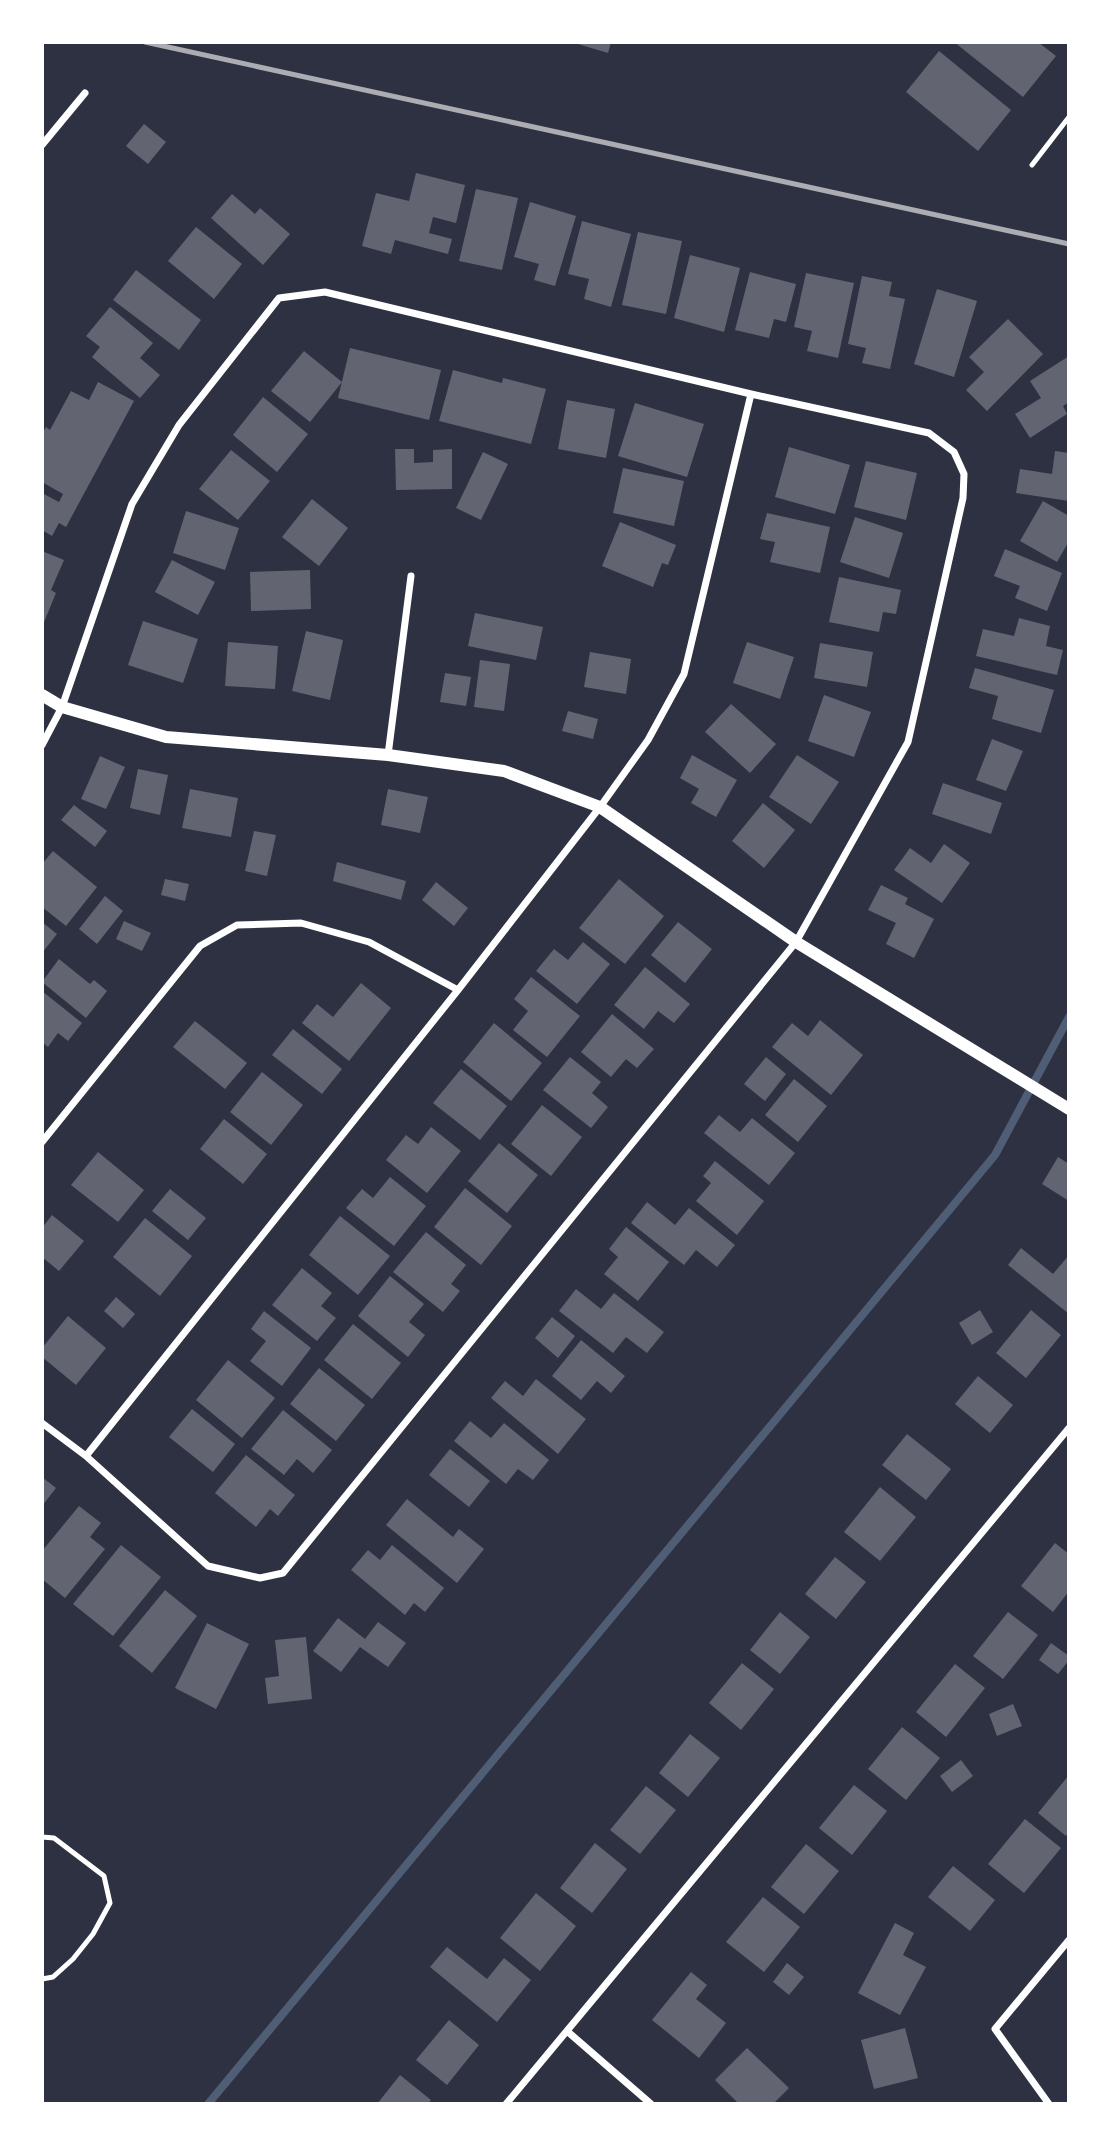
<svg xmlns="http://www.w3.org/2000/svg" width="1111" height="2146" font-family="Manrope,sans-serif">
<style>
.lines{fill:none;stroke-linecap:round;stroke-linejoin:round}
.stream{stroke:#4f5d75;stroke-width:8}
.building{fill:#626471}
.service{stroke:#fff;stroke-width:5}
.minor{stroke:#fff;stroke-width:7}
.tertiary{stroke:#fff;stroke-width:12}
.rail{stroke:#abadb3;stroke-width:5}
</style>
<rect width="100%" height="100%" fill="#2d3142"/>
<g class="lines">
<path class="stream" d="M208,2104l787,-949 74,-138"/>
</g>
<path class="building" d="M571,42h40l-3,11z
M954,42h84l18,14 -33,41z
M939,51l72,59 -33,41 -72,-59z
M144,124l22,18 -18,22 -22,-18z
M416,173l49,12 -9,38 -23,-6 -4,16 23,6 -4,15 -53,-14 -4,14 -29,-8 14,-53 33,8z
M476,189l42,9 -16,72 -43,-9z
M232,194l23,20 5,-6 30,26 -27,31 -52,-47z
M530,202l46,14 -21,70 -21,-6 5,-16 -25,-7z
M582,221l49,13 -20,73 -27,-8 5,-20 -21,-5z
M196,227l46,37 -28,35 -46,-38z
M638,232l44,9 -16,73 -44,-9z
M690,255l50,13 -16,64 -50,-14z
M136,270l65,50 -22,30 -66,-50z
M750,272l46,12 -10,38 -12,-3 -5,19 -34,-8z
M806,273l48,10 -16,75 -31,-7 5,-20 -18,-4z
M862,276l30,6 -3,14 16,3 -15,70 -28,-6 4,-15 -18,-4z
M937,289l40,12 -23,76 -40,-13z
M110,307l43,36 -13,15 20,17 -20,23 -48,-41 8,-10 -14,-11z
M1008,319l35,35 -56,57 -21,-21 18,-18 -15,-15z
M350,348l91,22 -12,50 -91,-22z
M304,351l38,31 -32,40 -39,-31z
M1069,356v46l-6,4 4,8 -37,24 -15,-24 26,-16 -11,-17z
M453,370l49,13 1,-5 43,11 -15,55 -92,-23z
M98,382l36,19 -68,126 -7,-4 -7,13 -10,-6v-37l17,9 4,-8 -21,-12v-48l4,-7 4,3 21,-39 18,9z
M263,397l45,37 -31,38 -44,-37z
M567,400l48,9 -9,49 -48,-9z
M635,403l69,21 -17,53 -69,-21z
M789,447l61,18 -15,49 -60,-17z
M395,449h19v14l19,-1v-12l19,-1v40l-56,1z
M231,450l39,31 -32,39 -39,-31z
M1055,451l14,2v48l-53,-8 4,-24 32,5z
M483,452l25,12 -27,56 -25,-12z
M866,461l51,12 -11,47 -52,-13z
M623,468l61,13 -10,45 -61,-13z
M312,499l36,29 -29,38 -37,-29z
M1043,501l26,15v25l-12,21 -37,-21z
M186,511l53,17 -14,42 -52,-17z
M767,513l63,14 -10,46 -50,-11 5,-20 -15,-3z
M855,517l48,16 -14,45 -49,-16z
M620,522l56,23 -8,20 -6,-2 -9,24 -51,-21z
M1005,549l57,24 -15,38 -32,-13 5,-12 -26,-10z
M42,551l22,9 -13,30 5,3 -14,34z
M172,560l43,22 -17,33 -43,-23z
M310,570l1,39 -60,2 -1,-39z
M839,577l62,13 -5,24 -13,-2 -4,20 -50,-10z
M475,613l68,14 -7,33 -68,-14z
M1019,618l31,8 -4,20 17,4 -6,25 -81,-19 7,-27 31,7z
M143,621l55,18 -15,44 -55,-18z
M306,631l37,9 -13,60 -38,-9z
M228,642l50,4 -3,43 -50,-3z
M747,642l47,15 -14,42 -47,-16z
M820,643l53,9 -6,35 -53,-9z
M590,652l41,7 -5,35 -42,-7z
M480,660l30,4 -6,47 -30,-4z
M975,668l79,22 -13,43 -49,-14 6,-23 -29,-8z
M445,673l26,4 -5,29 -26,-4z
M824,695l47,17 -17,45 -46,-16z
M731,704l45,40 -26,29 -45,-41z
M568,711l30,8 -5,20 -31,-8z
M992,739l31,12 -17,40 -30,-11z
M692,755l45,25 -21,37 -25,-14 8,-14 -19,-11z
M797,755l42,27 -28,42 -42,-27z
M100,756l25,11 -19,42 -25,-10z
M138,769l30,6 -8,40 -30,-7z
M943,783l59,20 -11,31 -59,-20z
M190,789l48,9 -7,39 -49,-9z
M388,789l40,8 -8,36 -39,-8z
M763,803l32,27 -31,38 -32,-27z
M74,805l33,26 -12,16 -34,-27z
M254,831l22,4 -9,41 -22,-5z
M944,844l26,19 -28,40 -48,-33 16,-22 21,15z
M53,851l44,36 -31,39 -24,-19v-43z
M337,862l69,19 -5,19 -68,-19z
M165,879l24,5 -4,17 -24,-6z
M619,879l45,37 -39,48 -46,-36z
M436,882l32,26 -14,18 -32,-26z
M881,885l27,13 -3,6 29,15 -20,39 -28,-14 10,-21 -28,-13z
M105,896l18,15 -26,33 -18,-15z
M124,921l27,12 -9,18 -26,-12z
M42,922l15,12 -15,19z
M678,922l34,27 -27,34 -34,-28z
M583,942l27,22 -33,40 -41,-33 18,-22 14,11z
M59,959l31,25 4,-4 13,11 -21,27 -44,-36z
M645,967l45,37 -16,19 -16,-12 -14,18 -30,-24z
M531,977l49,39 -33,41 -34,-27 15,-19 -14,-12z
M361,983l30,25 -42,53 -47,-38 15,-19 16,13z
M42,991l40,32 -14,18 -10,-8 -10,14 -6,-5z
M612,1014l42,35 -17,19 -11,-9 -15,18 -30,-25z
M820,1020l43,35 -32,40 -59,-48 20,-24 16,13z
M195,1021l52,42 -22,26 -52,-42z
M494,1023l48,40 -31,38 -48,-39z
M293,1029l49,40 -20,25 -50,-39z
M570,1057l31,25 -9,11 16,14 -17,21 -48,-38z
M766,1057l20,17 -21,27 -21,-17z
M461,1069l46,37 -27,34 -47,-37z
M262,1072l41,33 -32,40 -41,-33z
M794,1079l33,27 -29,36 -33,-27z
M542,1105l40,32 -31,39 -40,-32z
M719,1115l21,17 12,-14 43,35 -26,32 -65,-52z
M224,1119l43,35 -24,30 -43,-35z
M431,1127l30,24 -34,42 -41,-33 20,-25 12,9z
M499,1143l39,32 -31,38 -39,-32z
M98,1152l46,38 -26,32 -47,-37z
M1058,1157l11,7v37l-27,-17z
M715,1161l49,40 -27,34 -41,-34 15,-18 -8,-7z
M390,1177l36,29 -32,40 -48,-38 16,-19 11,9z
M465,1188l47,38 -31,39 -47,-38z
M170,1189l36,29 -18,22 -36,-29z
M647,1202l28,23 14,-17 46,37 -18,22 -21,-17 -12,15 -53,-42z
M52,1215l32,26 -25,30 -17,-14v-29z
M340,1216l50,40 -32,39 -49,-40z
M145,1218l47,38 -32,40 -47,-39z
M626,1227l43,35 -31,39 -34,-27 14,-17 -9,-8z
M426,1232l40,33 -15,19 9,7 -17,21 -50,-40z
M1021,1248l32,26 16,-19v59l-61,-49z
M302,1268l30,25 -11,13 15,12 -19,23 -45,-36z
M390,1276l34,28 -15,18 16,13 -17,22 -50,-41z
M576,1289l25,20 13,-16 50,39 -17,21 -21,-16 -13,16 -54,-42z
M116,1297l19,17 -12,14 -19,-17z
M980,1310l13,22 -21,13 -13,-22z
M1031,1310l30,25 -35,43 -30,-25z
M264,1311l47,37 -29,38 -32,-25 16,-20 -15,-12z
M68,1316l38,32 -30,37 -34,-28v-9z
M552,1317l23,19 -17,22 -23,-20z
M353,1324l48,39 -29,36 -48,-39z
M581,1340l44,36 -14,17 -14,-12 -16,19 -29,-24z
M228,1360l47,38 -33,40 -46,-38z
M319,1368l46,37 -29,36 -46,-37z
M978,1376l35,29 -23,28 -35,-29z
M536,1379l50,40 -28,35 -67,-56 14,-17 18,15z
M192,1409l43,35 -22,28 -44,-35z
M283,1410l49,40 -19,23 -16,-14 -13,16 -33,-26z
M470,1421l21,17 13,-15 45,37 -16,20 -15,-11 -12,15 -52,-43z
M907,1434l44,35 -25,31 -44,-35z
M450,1449l40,32 -21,26 -40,-32z
M246,1455l49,40 -17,21 -8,-7 -14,18 -41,-34z
M42,1477l14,11 -14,18z
M880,1487l36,30 -36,44 -36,-29z
M407,1499l46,38 6,-8 25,20 -27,34 -71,-58z
M79,1506l22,17 -11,14 15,12 -40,49 -23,-19v-28z
M1055,1543l14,11v37l-16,21 -32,-26z
M121,1545l40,32 -48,59 -40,-32z
M392,1545l52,43 -19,24 -11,-9 -9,12 -54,-45 17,-20 12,10z
M835,1557l31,25 -30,37 -31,-25z
M165,1590l32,26 -45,57 -33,-27z
M780,1612l30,25 -30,37 -30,-24z
M1008,1612l30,23 -35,44 -30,-23z
M338,1618l27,21 13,-17 28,21 -18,24 -28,-20 -19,25 -28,-21z
M207,1623l42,21 -33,65 -41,-21z
M306,1637l6,62 -44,5 -3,-26 14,-2 -4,-36z
M1051,1643l18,13v4l-11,14 -19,-14z
M742,1663l32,26 -33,41 -32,-27z
M955,1664l30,24 -39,49 -30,-25z
M1013,1704l9,22 -25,10 -8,-22z
M902,1727l38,31 -34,42 -38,-31z
M690,1734l30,24 -32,39 -29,-24z
M961,1760l12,16 -21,16 -12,-16z
M1069,1775v57l-3,4 -28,-23z
M854,1785l33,26 -35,44 -33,-27z
M646,1786l30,24 -36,44 -30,-24z
M1025,1819l36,29 -37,45 -36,-29z
M595,1843l32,26 -35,44 -32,-25z
M806,1844l33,27 -35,43 -33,-27z
M953,1866l42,34 -25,31 -42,-34z
M536,1893l40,33 -36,45 -40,-33z
M763,1897l37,30 -36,45 -38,-30z
M895,1923l19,10 -11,22 23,12 -26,48 -42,-22z
M447,1947l40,32 17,-21 27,22 -34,42 -67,-55z
M787,1963l17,14 -15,18 -16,-13z
M691,1972l16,13 -11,14 30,24 -27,35 -47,-38z
M449,2020l30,25 -32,40 -31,-25z
M905,2028l13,50 -44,11 -13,-49z
M747,2048l42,40 -16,16h-34l-24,-24z
M400,2075l31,25 -3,4h-51z"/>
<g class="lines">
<path class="service" d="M1032,165l37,-48
M42,1837l12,1 50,38 6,27 -17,31 -20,25 -20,18 -11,2"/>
<path class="minor" d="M42,145l43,-52
M42,745l20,-38 70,-203 47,-79 100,-127 46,-6 426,102 178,39 25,19 10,22 -1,24 -55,244 -112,200 -513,631 -23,5 -52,-12 -122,-110 -44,-33
M388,755l23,-179
M42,1142l158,-196 37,-21 64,-2 68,19 89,48
M86,1456l372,-466 142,-183 48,-67 36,-66 67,-280
M567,2031l84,73
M506,2104l563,-676
M1049,2104l-54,-75 74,-89"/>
<path class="tertiary" d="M42,695l20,12 104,30 222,18 116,16 96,36 196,135 273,167"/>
<path class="rail" d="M145,42l924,202"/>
</g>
<rect width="1111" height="2146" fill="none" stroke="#ffffff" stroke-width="88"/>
</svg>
